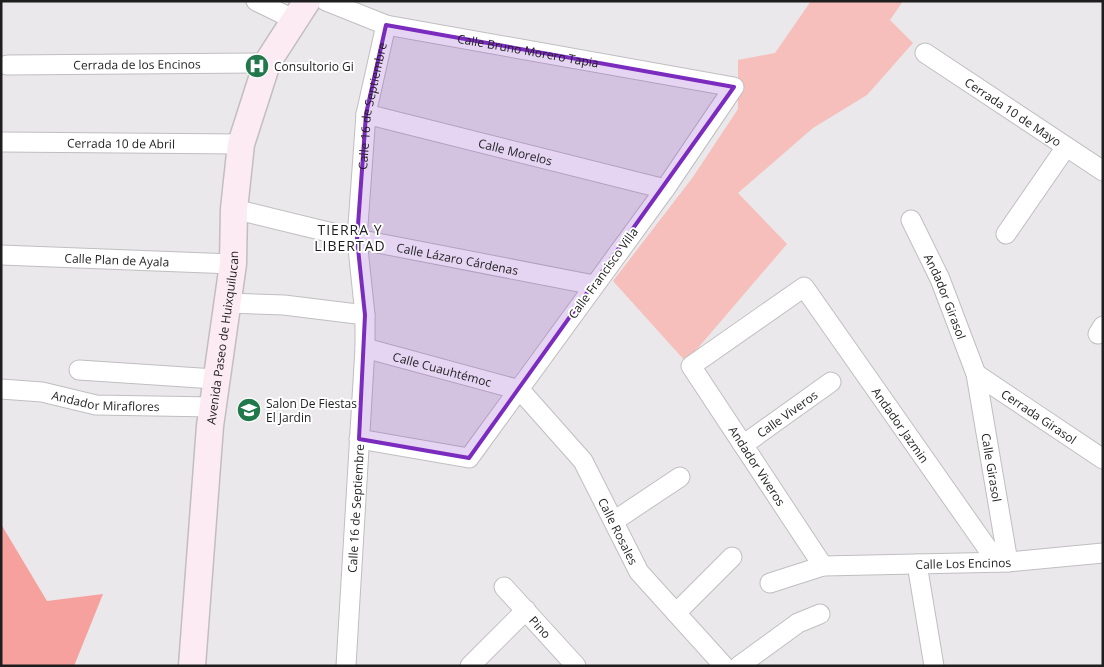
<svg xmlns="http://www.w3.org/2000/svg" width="1104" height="667" font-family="'Open Sans',sans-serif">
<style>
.green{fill:#f6bfbb}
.forest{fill:#f6a19d}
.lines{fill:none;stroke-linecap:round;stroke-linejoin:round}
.street-casing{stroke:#c0bec1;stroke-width:21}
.secondary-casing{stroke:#c0bec1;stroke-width:29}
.street{stroke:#fff;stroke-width:19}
.secondary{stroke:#fcebf2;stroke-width:26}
.marked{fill:#7b2cbf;fill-opacity:0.2;stroke:#7b2cbf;stroke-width:4;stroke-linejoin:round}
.labels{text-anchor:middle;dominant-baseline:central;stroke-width:4;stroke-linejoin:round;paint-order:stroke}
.street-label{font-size:12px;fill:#1f1e1f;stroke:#fff}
.poi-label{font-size:12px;fill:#1f1e1f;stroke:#fff;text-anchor:start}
.neighbourhood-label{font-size:14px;letter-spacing:1px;fill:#1f1e1f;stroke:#fff}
</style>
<rect width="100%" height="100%" fill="#eae8ea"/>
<path class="green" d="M811,1h92l-13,19 23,23 -46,52 -54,33 -75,65 49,51 -101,118 -73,-81 80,-104 45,-68v-49l37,-7z"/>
<path class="forest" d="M1,524l46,77 56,-7 -29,72h-73z"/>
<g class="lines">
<g class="street-casing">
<g id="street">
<path d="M256,1l39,19"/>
<path id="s1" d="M326,1l60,24 348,62 -69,102 -196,269 -110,-19"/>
<path id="s2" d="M925,53l178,118"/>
<path id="s3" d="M7,65l260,-2"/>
<path id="s4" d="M366,114l299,75"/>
<path id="s5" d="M1,142l240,2"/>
<path id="s6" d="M234,209l123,30 237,46"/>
<path id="s7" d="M911,220l29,59 36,95 32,188"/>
<path d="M1006,234l60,-87"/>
<path id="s8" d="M1,255l232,9"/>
<path d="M227,303l57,2 81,10"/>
<path d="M1098,334l5,-8"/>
<path id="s9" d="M365,348l155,42 63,71 56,111 85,94"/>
<path d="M79,370l136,9"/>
<path id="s10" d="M976,374l127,85"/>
<path id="s11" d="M1,389l41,3 54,13 117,2"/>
<path id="s12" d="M743,445l88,-63"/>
<path d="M614,521l66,-44"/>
<path d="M917,564l17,102"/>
<path id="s13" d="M823,566l-132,-200 113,-79 193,275"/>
<path id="s14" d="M770,583l53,-17 185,-4 95,-9"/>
<path id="s15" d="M504,587l72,79"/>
<path d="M676,613l56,-56"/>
<path id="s16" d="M346,666l19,-318v-33l-8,-76 9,-125 20,-89"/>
<path d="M470,666l56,-56"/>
<path d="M739,666l59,-43 22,-9"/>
</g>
</g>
<g class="secondary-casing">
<g id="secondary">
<path id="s17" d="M192,666l18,-240 23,-162 1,-55 7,-65 26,-81 40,-62"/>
</g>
</g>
<use href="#street" class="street"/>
<use href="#secondary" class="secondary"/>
</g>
<path class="marked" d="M386,25l348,62 -265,371 -110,-19 6,-124 -8,-76 9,-125z"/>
<defs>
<g id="hospital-disc" transform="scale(1.25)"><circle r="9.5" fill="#21784b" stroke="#fff"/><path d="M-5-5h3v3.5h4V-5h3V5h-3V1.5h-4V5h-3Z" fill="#fff"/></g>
<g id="university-disc" transform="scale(1.25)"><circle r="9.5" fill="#21784b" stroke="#fff"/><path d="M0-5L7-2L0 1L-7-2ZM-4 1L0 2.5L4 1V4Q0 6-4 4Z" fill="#fff"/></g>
</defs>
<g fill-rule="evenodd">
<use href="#hospital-disc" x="257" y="66"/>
<use href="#university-disc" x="249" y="410"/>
</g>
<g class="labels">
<g class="street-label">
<text stroke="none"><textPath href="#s1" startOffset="209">Calle Bruno Morero Tapia</textPath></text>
<text stroke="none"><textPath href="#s3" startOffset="130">Cerrada de los Encinos</textPath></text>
<text stroke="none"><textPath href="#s16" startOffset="562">Calle 16 de Septiembre</textPath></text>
<text stroke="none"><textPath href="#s2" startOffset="106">Cerrada 10 de Mayo</textPath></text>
<text stroke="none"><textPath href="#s5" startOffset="120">Cerrada 10 de Abril</textPath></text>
<text stroke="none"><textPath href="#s4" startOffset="154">Calle Morelos</textPath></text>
<text stroke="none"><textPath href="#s6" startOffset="229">Calle Lázaro Cárdenas</textPath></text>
<text stroke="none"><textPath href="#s8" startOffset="116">Calle Plan de Ayala</textPath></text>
<text transform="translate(603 273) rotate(-54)">Calle Francisco Villa</text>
<text stroke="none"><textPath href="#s7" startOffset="84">Andador Girasol</textPath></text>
<text stroke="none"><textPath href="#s17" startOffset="330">Avenida Paseo de Huixquilucan</textPath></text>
<text stroke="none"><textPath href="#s9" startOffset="80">Calle Cuauhtémoc</textPath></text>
<text stroke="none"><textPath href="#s11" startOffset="106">Andador Miraflores</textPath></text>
<text stroke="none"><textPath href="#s12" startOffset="54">Calle Viveros</textPath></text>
<text stroke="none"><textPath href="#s10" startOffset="76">Cerrada Girasol</textPath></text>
<text stroke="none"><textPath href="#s13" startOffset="546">Andador Jazmin</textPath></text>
<text transform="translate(757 466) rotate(57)">Andador Viveros</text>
<text stroke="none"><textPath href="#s7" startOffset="262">Calle Girasol</textPath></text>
<text stroke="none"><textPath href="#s16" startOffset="158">Calle 16 de Septiembre</textPath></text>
<text stroke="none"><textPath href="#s9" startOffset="334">Calle Rosales</textPath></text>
<text stroke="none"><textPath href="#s14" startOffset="196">Calle Los Encinos</textPath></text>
<text stroke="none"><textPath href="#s15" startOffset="54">Pino</textPath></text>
</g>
<g class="poi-label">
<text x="274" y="66">Consultorio Gi</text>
<text x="266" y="403">Salon De Fiestas<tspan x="266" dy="14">El Jardin</tspan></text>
</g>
<g class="neighbourhood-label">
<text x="350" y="229">TIERRA Y<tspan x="350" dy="16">LIBERTAD</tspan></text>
</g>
</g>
<rect width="1104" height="667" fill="none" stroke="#1f1e1f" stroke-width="5"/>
</svg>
